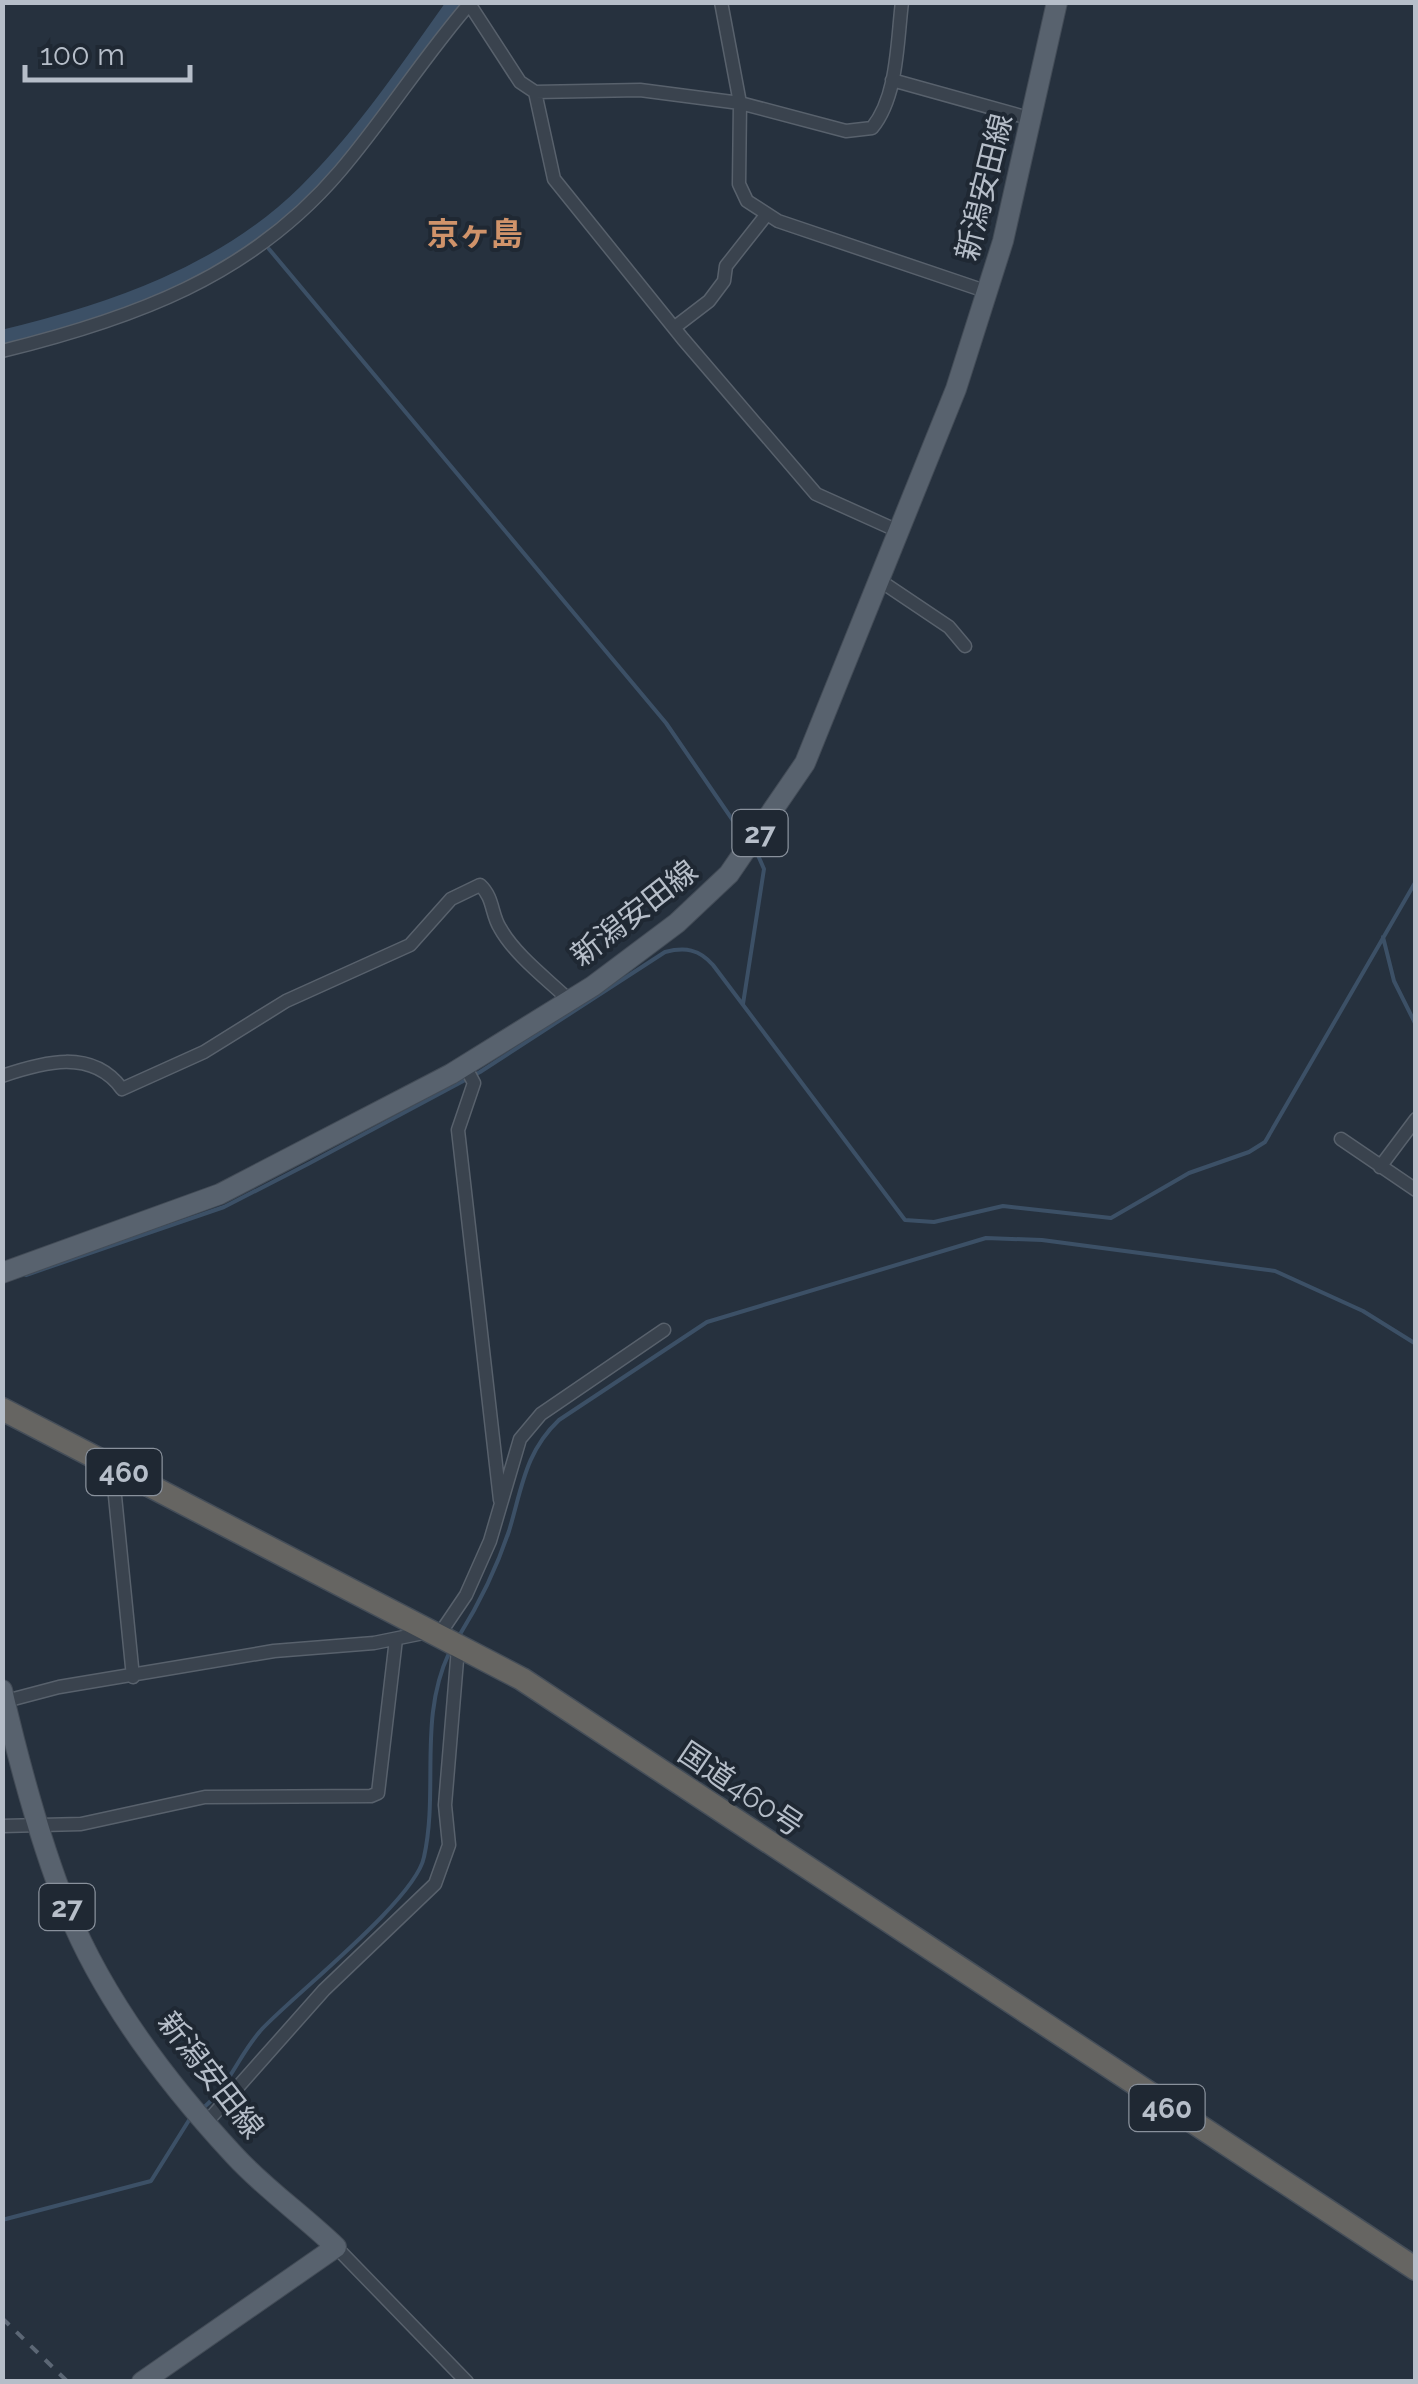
<svg xmlns="http://www.w3.org/2000/svg" width="1418" height="2384" font-family="Raleway,'Noto Sans JP',sans-serif">
<style>
.lines{fill:none;stroke-linecap:round;stroke-linejoin:round}
.stream{stroke:#3c5066;stroke-width:4}
.river{stroke:#3c5066;stroke-width:20}
.minor-casing{stroke:#58616c;stroke-width:15}
.primary-casing{stroke:#434c57;stroke-width:22}
.trunk-casing{stroke:#454e59;stroke-width:25}
.minor{stroke:#3a434e;stroke-width:12}
.primary{stroke:#58626e;stroke-width:20}
.trunk{stroke:#666562;stroke-width:22}
.rail{stroke:#5c6775;stroke-width:4;stroke-dasharray:10 10;stroke-linecap:butt}
.labels{text-anchor:middle;dominant-baseline:central;stroke-width:8;stroke-linejoin:round;paint-order:stroke}
.shield{fill:#1f2833;stroke:#89919c;stroke-width:2.5}
.shield-label{font-size:28px;font-weight:bold;fill:#b6bec9}
.street-label{font-size:30px;fill:#b6bec9;stroke:#1f2833}
.neighbourhood-label{font-size:32px;font-weight:bold;fill:#d0936a;stroke:#1f2833}
</style>
<rect width="100%" height="100%" fill="#26313e"/>
<g class="lines">
<path class="stream" d="M269,249l397,474 79,115
M1383,937l11,44 22,44
M743,1004l21,-135 -7,-16
M26,1275l198,-68 84,-43 172,-92 185,-120c20,-5 34,-3 48,13l192,255 29,2 69,-16 108,12 78,-45 60,-21 16,-10 151,-261
M459,1636c20,-32 38,-69 50,-105 13,-43 16,-79 50,-111l148,-98 279,-84 56,2 233,31 88,40 53,33
M203,2108c26,-21 36,-54 59,-79 34,-36 154,-130 162,-172 15,-68 -6,-138 25,-204
M2,2220l149,-39 40,-64"/>
<path class="river" d="M2,340c110,-26 223,-65 305,-146 57,-56 105,-127 151,-192"/>
<g class="minor-casing">
<path id="minor" d="M468,2l52,80 15,10 105,-2 100,13 106,28 26,-3c26,-32 25,-86 30,-126
M721,2l19,101 -1,81 8,17 31,20 210,71
M892,80l140,39
M535,92l19,87 129,160 133,155 82,37
M675,327l34,-26 15,-20 2,-15 41,-52
M2,351c130,-32 248,-74 338,-180 46,-54 84,-115 131,-169
M879,580l70,47 16,19
M465,1066l9,17 -16,47 42,370
M2,1076c41,-14 90,-28 120,13l82,-37 82,-51 124,-56 41,-46 29,-14c14,13 11,29 20,43 15,27 47,51 69,72
M1341,1139l75,51
M1380,1167l36,-48
M112,1466l21,211
M2,1702l57,-15 215,-36 100,-8 69,-14 23,-34 24,-54 30,-102 21,-25 123,-84
M2,1826l79,-2 124,-27 166,-1 7,-3 18,-154
M206,2123l118,-133 111,-106 14,-39 -4,-40 13,-157
M336,2247l131,135"/>
</g>
<g class="primary-casing">
<path id="primary" d="M2,1273l218,-79 231,-120 142,-88 84,-63 52,-49 76,-111 151,-374 47,-148 54,-239
M2,1690c17,73 37,149 65,219 36,89 102,176 167,246 31,34 69,60 102,92l-194,135"/>
</g>
<g class="trunk-casing">
<path id="trunk" d="M2,1409l520,270 894,590"/>
</g>
<use href="#minor" class="minor"/>
<use href="#primary" class="primary"/>
<use href="#trunk" class="trunk"/>
<path class="rail" d="M2,2318l66,64"/>
</g>
<g class="labels">
<g class="shield">
<rect x="732.5" y="810" width="55" height="46" rx="8"/>
<rect x="86.5" y="1449" width="75" height="46" rx="8"/>
<rect x="39.5" y="1884" width="55" height="46" rx="8"/>
<rect x="1129.5" y="2085" width="75" height="46" rx="8"/>
</g>
<g class="shield-label">
<text x="760" y="833">27</text>
<text x="124" y="1472">460</text>
<text x="67" y="1907">27</text>
<text x="1167" y="2108">460</text>
</g>
<g class="street-label">
<text transform="translate(984 187) rotate(-76)">新潟安田線</text>
<text transform="translate(634 913) rotate(-38)">新潟安田線</text>
<text transform="translate(741 1789) rotate(34)">国道460号</text>
<text transform="translate(211 2075) rotate(52)">新潟安田線</text>
</g>
<g class="neighbourhood-label">
<text x="475" y="233">京ヶ島</text>
</g>
</g>
<rect width="1418" height="2384" fill="none" stroke="#b6bec9" stroke-width="10"/>
<path d="M25 65v15h165v-15" fill="none" stroke="#b6bec9" stroke-width="5"/>
<text x="40" y="65" font-size="30" fill="#b6bec9" stroke="#1f2833" stroke-width="8" paint-order="stroke">100 m</text>
</svg>
